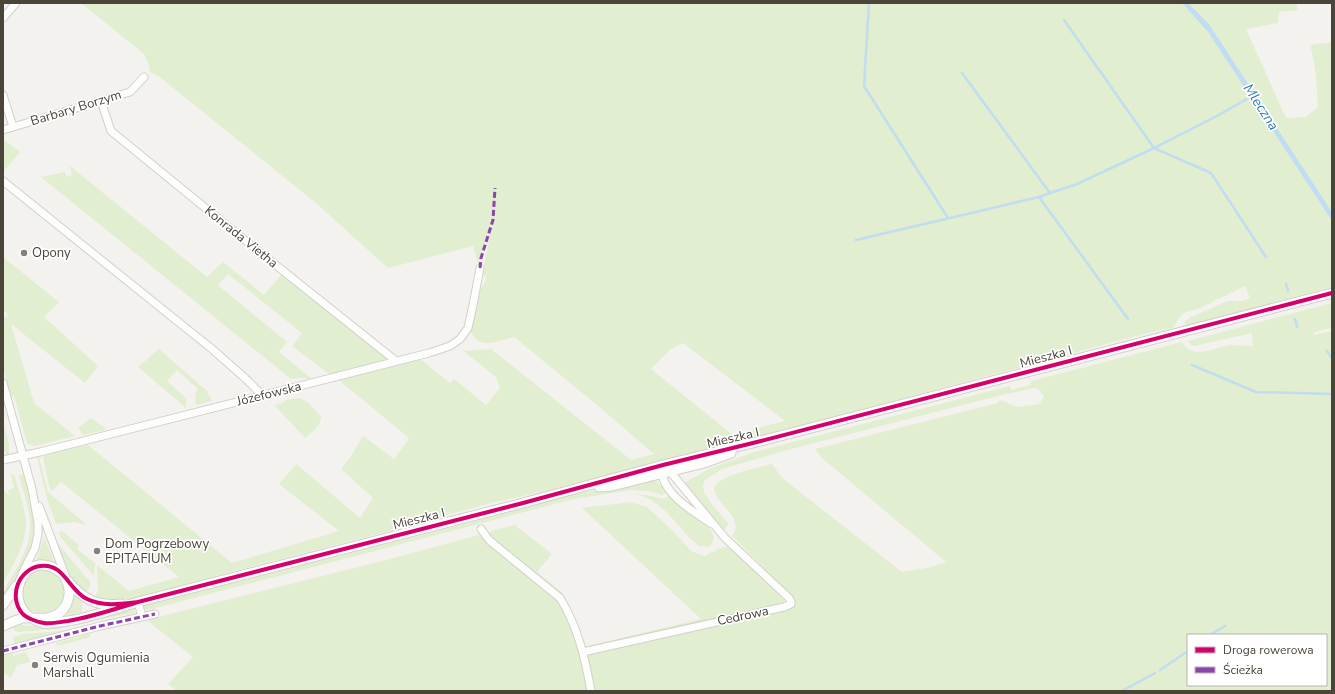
<svg xmlns="http://www.w3.org/2000/svg" width="1335" height="694" font-family="'Nunito Sans',sans-serif">
<style>
.green{fill:#e1eecf;fill-rule:evenodd}
.water{fill:#c0ddf1}
.lines{fill:none;stroke-linecap:round;stroke-linejoin:round}
.stream{stroke:#c0ddf1;stroke-width:2.5}
.minor-casing{stroke:#d2d0cb;stroke-width:9}
.tertiary-casing{stroke:#d2d0cb;stroke-width:11}
.minor{stroke:#fdfdfc;stroke-width:7}
.tertiary{stroke:#fdfdfc;stroke-width:9}
.quiet{stroke:#8e44ad;stroke-width:3;stroke-dasharray:6 3;stroke-linecap:butt}
.cycleway-casing{stroke:#fff;stroke-width:6}
.cycleway{stroke:#d6006c;stroke-width:4}
.poi-dot{fill:#868178;stroke:#fff;stroke-width:1.5}
.labels{text-anchor:middle;dominant-baseline:central;stroke-width:3.5;stroke-linejoin:round;paint-order:stroke}
.street-label{font-size:13px;fill:#4b4439;stroke:#fff}
.poi-label{font-size:13px;fill:#4b4439;stroke:#fff;text-anchor:start}
.water-label{font-size:14px;font-style:italic;fill:#2e7ab2;stroke:#fff}
</style>
<rect width="100%" height="100%" fill="#f4f2ee"/>
<path class="green" d="M81,3h1101l26,29 124,189v66l-146,39 -2,-4 7,-5 37,-16h15l7,-3 -5,-12 -47,23 -12,3 -5,3 -8,13 -25,5 -355,95 -247,63 -55,12 -102,28 -155,40 -101,28 -21,3 -19,-3 5,-8 -1,-26 32,26 50,-14 -118,-95 -9,9 -3,-5 -6,-30 13,-5 32,-6 144,118 107,-32 -60,-47 17,-20 64,54 13,-20 -32,-29 10,-13 12,-20 31,23 15,-21 -74,-61 85,-18 30,24 4,-4 32,26 14,-17 -4,-11 -34,-27 6,1 23,-2 140,111 23,-6 -63,-54 -77,-63c-16,4 -39,15 -44,-9l11,-40c3,-3 5,-7 5,-12l-4,-2 7,-32 -5,1 -5,18v6l-2,4 1,-7 -5,-18 -85,22 -71,-64 -156,-126 -11,-6 -1,-7 -5,-11zM683,343l101,77v1l-51,14 -82,-66 20,-20z
M1188,3h108l2,7 -19,2 -1,11 -32,6 40,89 20,-1 12,-10c-1,-20 -2,-42 -8,-62l22,-3v170l-123,-188z
M3,139l17,13 -17,20z
M70,166l137,111 16,-15 41,33 17,-20h2l102,82 1,4 -32,8 -25,5 -37,-28 10,-13 -74,-59 -10,11 69,57 -8,10 33,27 -12,-1 -9,1 -250,-202 24,-5 2,5 5,-2z
M3,257l56,45 -15,15 54,49 -13,17 -74,-59 23,79 41,33 -40,10 -5,-1 -3,-2 -13,-47 -3,1 -8,-30v-50h5l-2,-5 -3,-1z
M1332,303v25l-18,4v3l18,-4v360h-1155l-9,-7 25,-27 -44,-35 1,-3 236,-59 93,-25 57,46 23,21 20,46 122,-29 -119,-111 49,-6 16,5 25,23 19,21 13,5 19,-9h5l36,32 20,21 -2,4 4,6 7,-4 2,-3v-4l-63,-63c14,-18 -17,-31 -18,-49 7,-12 44,-19 58,-23l10,14 120,94 30,-5 14,-5 -124,-104 -7,-9 183,-46 2,-3 17,7 23,-3 4,-8 -5,-6 -4,-2 -29,6 -215,55 -69,20 -17,11 -2,5 1,7 6,10 18,21v2l-4,5 -38,-43 -2,-4 25,-14 45,-17 256,-66 1,4 19,-5 1,-4 151,-39c11,19 32,5 49,3 7,0 15,1 22,1l-1,-13 -57,13 -4,-1 -3,-3v-1zM1188,635h138v50h-138z
M159,349l48,42 5,10 -16,4 -1,-10 3,-6 -21,-19 -10,11 19,17v10l-48,-41z
M300,398l9,5 12,14c0,9 -9,15 -16,21l-30,-32 15,-7z
M91,418l14,10v2l-22,5 -5,-7z
M3,423l6,21v10l-2,1 -4,-5z
M37,457h2l9,35 38,32 -1,1 -10,-3 -19,2 -10,-29z
M14,474c4,15 11,32 12,48 0,22 -12,42 -23,60v-92l6,5 -1,-5 6,-2 -3,-13z
M24,474c3,12 9,26 11,39 4,32 -14,61 -32,85 0,-10 9,-21 14,-30 21,-39 13,-52 2,-93z
M653,480l4,2 11,10 -6,3 -14,-4 -17,-1 -57,9 -426,111h-3l-2,-1 1,-3 3,-1 329,-84 93,-26z
M634,494l13,1 16,4 7,-4 40,34 4,8 -2,7 -5,3 -8,-1c-22,-17 -35,-47 -65,-52z
M515,525l37,29 -15,18 26,21 -2,3 -69,-58 -2,-5 1,-2z
M62,531l17,14 -2,4 18,14 -1,13 -33,-38 -2,-6z
M44,537l11,26 -1,1 -18,-2z
M55,540l35,42v4l-5,8 -14,-16z
M46,570c30,8 22,47 -9,42 -6,-1 -12,-3 -15,-10 -2,-5 -1,-10 1,-15 5,-11 11,-16 23,-17z
M73,597h2l7,5v10l-17,3v-2l4,-4z
M132,609l4,4 -43,7 -1,-2z
M82,622l-24,7 -40,3 -4,-2v-3l7,-2 24,2z
M78,627l1,2 -64,16 -2,-8 10,-3 37,-3z
M89,634l2,3 -34,9 -1,-3z
M12,652l1,4 13,-4 4,10 -13,3 -6,13 -8,-6v-17z"/>
<path class="water" d="M1182,3h6l21,21 123,188v9l-124,-189z"/>
<g class="lines">
<path class="stream" d="M869,3l-5,83 84,132
M962,73l88,120 -11,4
M1154,148l57,25 55,84
M1154,148l63,-32 35,-20
M1050,193l27,-9 77,-36 -90,-128
M856,240l183,-43 89,122
M1286,284l2,7
M1295,319l2,8
M1327,351l5,7
M1192,365l64,27 76,2
M1210,635l15,-9
M1160,670l28,-19
M1122,691l33,-18"/>
<g class="minor-casing">
<path id="minor" d="M3,18l13,-15
M3,95l10,32
M101,101l10,30 141,115 144,115
M3,130l127,-38 14,-15
M3,181l209,168 33,29 17,17
M3,383l29,106 6,34v11l-3,14 -13,26
M3,460l37,-8 389,-99 21,-7 10,-7 8,-11 5,-23 7,-37
M662,468c-3,24 33,45 50,56
M39,506l26,69
M481,529l8,11 71,58c18,29 25,60 31,93
M138,602l4,15
M3,651l97,-25 55,-12
M583,652l201,-45 7,-3v-2l-2,-4 -64,-60 -57,-69"/>
</g>
<g class="tertiary-casing">
<path id="tertiary" d="M599,487l13,-1 92,-23 27,-10
M68,581c14,18 30,26 53,23
M3,605l13,-19
M3,626c6,-3 13,-6 20,-8 8,-1 16,1 24,0 19,-3 27,-22 19,-39 -3,-6 -8,-9 -14,-12 -34,-14 -52,47 -8,56 8,1 16,-1 24,-2 24,-4 47,-12 70,-19l385,-99 140,-38 98,-24 571,-148"/>
</g>
<use href="#minor" class="minor"/>
<use href="#tertiary" class="tertiary"/>
<path class="quiet" d="M480,268l1,-10 12,-38 2,-32
M3,651l97,-25 55,-12"/>
<g class="cycleway-casing">
<path id="cycleway" d="M138,602c-17,2 -34,5 -51,-3 -18,-8 -23,-37 -47,-33 -21,3 -32,30 -18,47 4,5 15,9 22,10 8,1 16,-1 24,-2 24,-4 47,-12 70,-19l385,-99 140,-38 98,-24 571,-148"/>
</g>
<use href="#cycleway" class="cycleway"/>
</g>
<g class="poi-dot">
<circle cx="24" cy="253" r="4"/>
<circle cx="97" cy="551" r="4"/>
<circle cx="35" cy="665" r="4"/>
</g>
<g class="labels">
<g class="street-label">
<text transform="translate(76 108) rotate(-17)">Barbary Borzym</text>
<text transform="translate(241 237) rotate(39)">Konrada Vietha</text>
<text transform="translate(1046 357) rotate(-15)">Mieszka I</text>
<text transform="translate(269 394) rotate(-14)">Józefowska</text>
<text transform="translate(733 438) rotate(-13)">Mieszka I</text>
<text transform="translate(419 519) rotate(-14)">Mieszka I</text>
<text transform="translate(743 616) rotate(-12)">Cedrowa</text>
</g>
<g class="poi-label">
<text x="32" y="253">Opony</text>
<text x="105" y="544">Dom Pogrzebowy<tspan x="105" dy="15">EPITAFIUM</tspan></text>
<text x="43" y="658">Serwis Ogumienia<tspan x="43" dy="15">Marshall</tspan></text>
</g>
<g class="water-label">
<text transform="translate(1261 107) rotate(57)">Mleczna</text>
</g>
</g>
<rect width="1335" height="694" fill="none" stroke="#4b4439" stroke-width="8"/>
<rect x="1187" y="634" width="140" height="52" fill="#ffffff" stroke="#b7b4b0"/>
<rect x="1195" y="647" width="20" height="6" fill="#d6006c" stroke="#b7b4b0"/>
<text x="1223" y="654" font-size="12" fill="#4b4439">Droga rowerowa</text>
<rect x="1195" y="667" width="20" height="6" fill="#8e44ad" stroke="#b7b4b0"/>
<text x="1223" y="674" font-size="12" fill="#4b4439">Ścieżka</text>
</svg>
